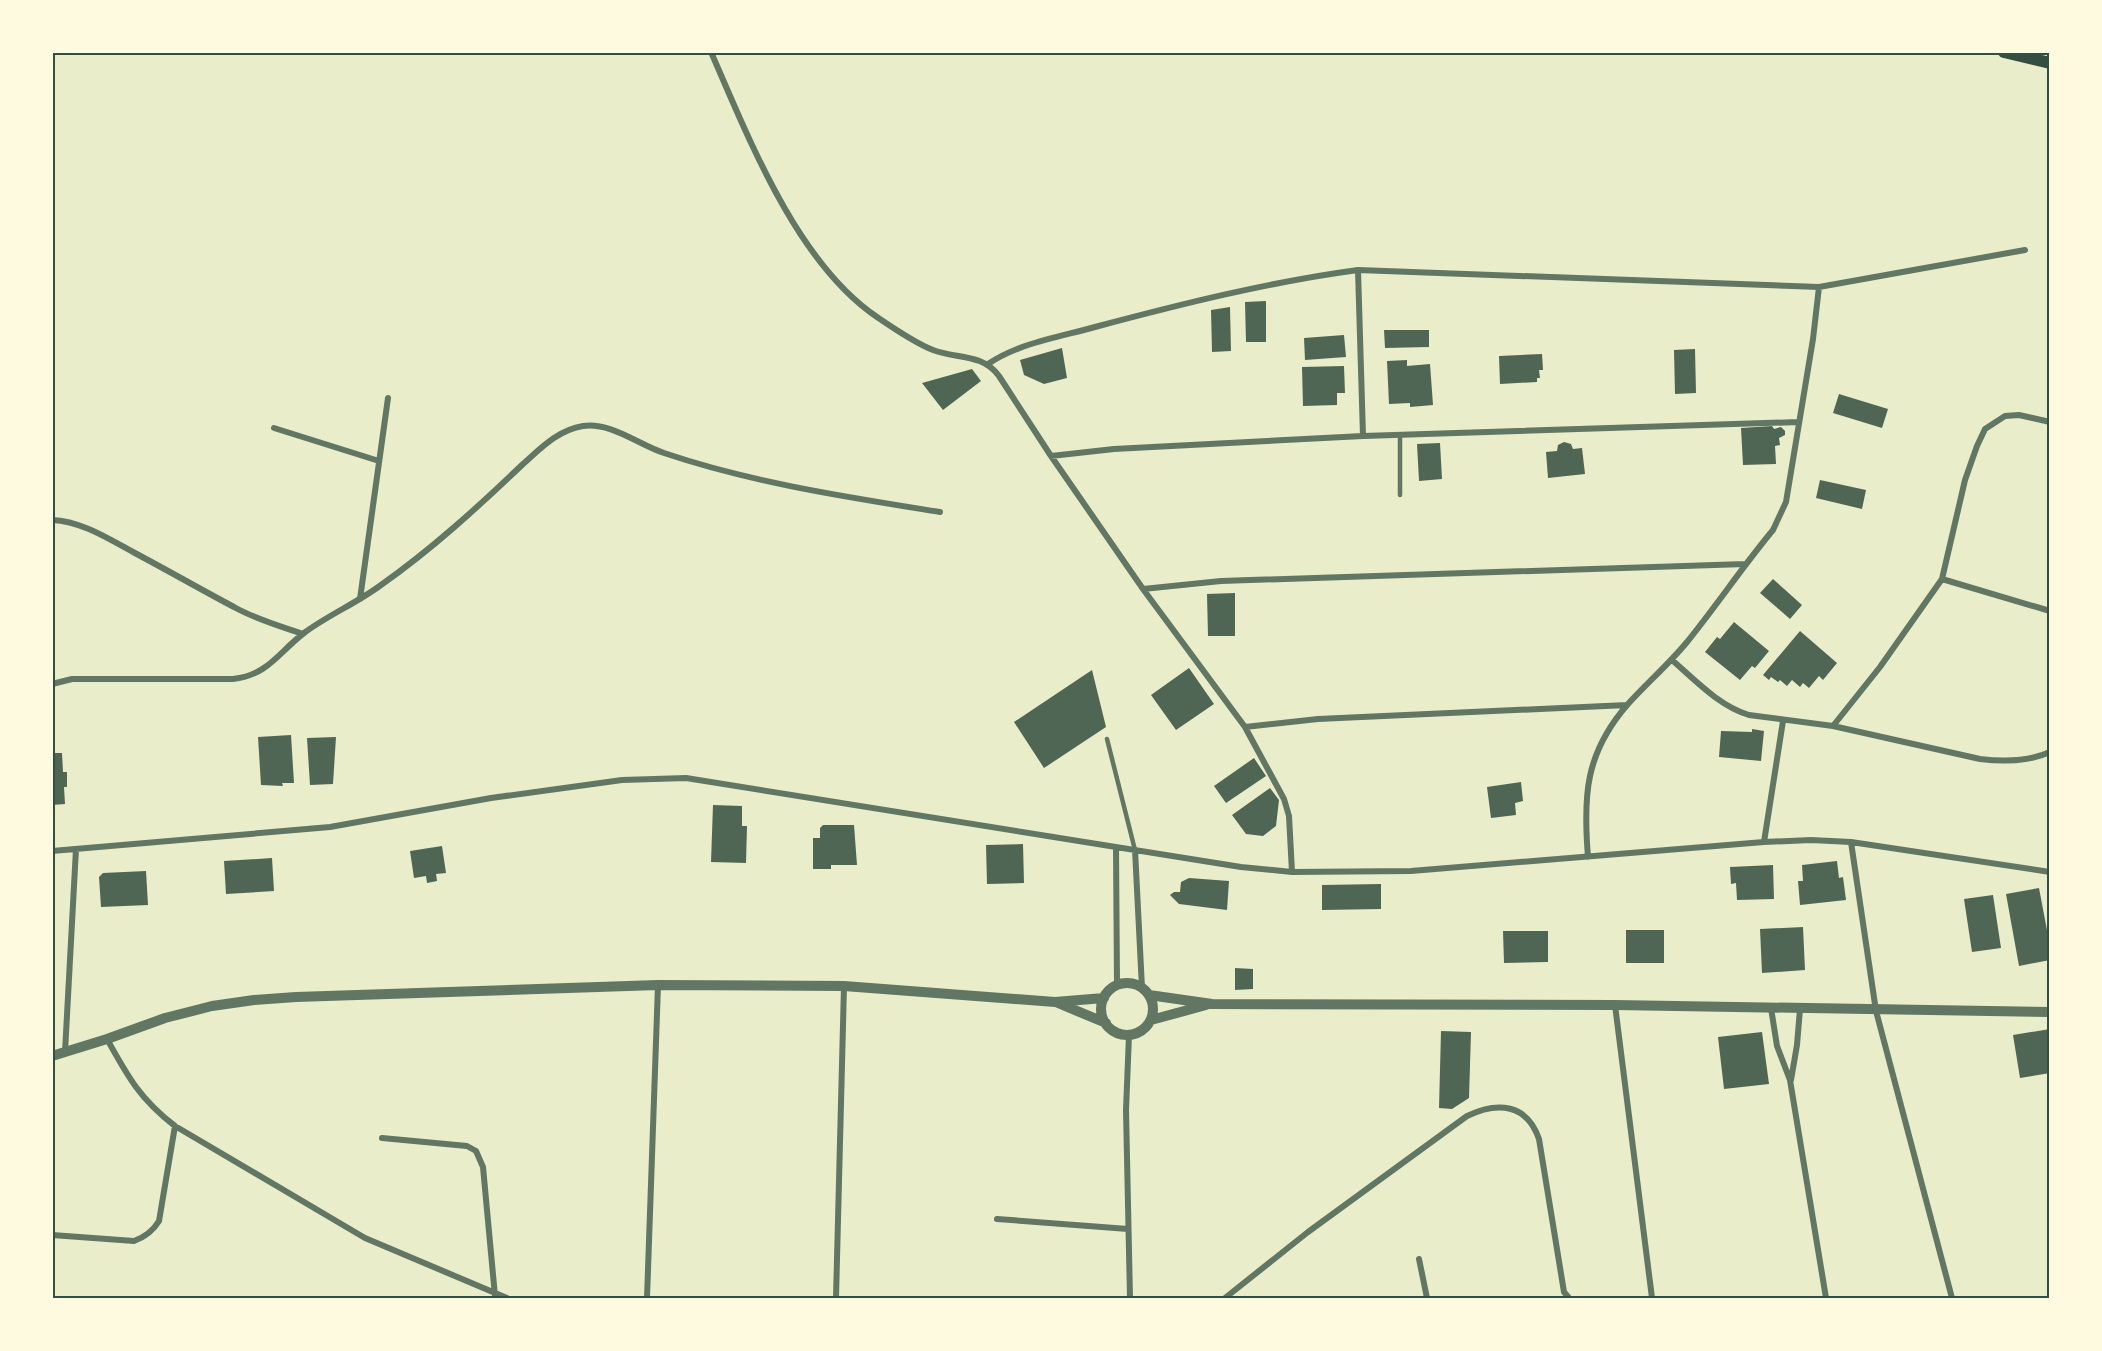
<svg xmlns="http://www.w3.org/2000/svg" width="2102" height="1351" font-family="'Space Grotesk',sans-serif">
<style>
.building{fill:#4f6655}
.lines{fill:none;stroke-linecap:round;stroke-linejoin:round}
.service{stroke:#617663;stroke-width:4.5}
.minor{stroke:#617663;stroke-width:6}
.tertiary{stroke:#617663;stroke-width:10}
.secondary{stroke:#344e41;stroke-width:12}
.neatline{fill:none;stroke:#344e41;stroke-width:2}
</style>
<rect width="100%" height="100%" fill="#e9edc9"/>
<path class="building" d="M1266,301v41h-20l-1,-40z
M1230,307l1,44 -19,1 -1,-42z
M1384,330h45v17l-44,1z
M1344,335l2,22 -41,3 -1,-22z
M1062,348l5,30 -23,6 -20,-9 -4,-15z
M1695,349l1,44 -21,1 -1,-44z
M1542,354l1,16h-4l1,8h-3v4l-37,2 -1,-28z
M1407,360v6l23,-2 3,41 -23,2v-4l-21,1 -2,-43z
M1344,366l1,27h-8v12l-34,1 -1,-39z
M972,369l9,12 -38,29 -21,-27z
M1839,394l49,15 -6,19 -49,-15z
M1772,426l2,3 7,-2 4,4v4l-6,3 1,7 -5,1 1,18 -33,1 -2,-37z
M1564,442l7,2 2,5 9,-1 3,26 -37,4 -2,-26 11,-1 1,-6z
M1440,443l2,36 -23,2 -2,-37z
M1820,480l46,10 -4,19 -46,-11z
M1773,579l29,26 -12,14 -30,-26z
M1235,593v43h-27l-1,-42z
M1734,622l35,29 -14,17 -3,-2 -12,14 -35,-28 12,-15 3,2z
M1800,631l37,32 -14,17 -4,-4 -10,12 -6,-5 -3,4 -8,-7 -5,6 -7,-6 -2,2 -7,-5 -2,3 -6,-5z
M1189,668l25,36 -38,26 -25,-35z
M1092,670l14,57 -62,41 -30,-46z
M1752,729l12,2 -3,30 -42,-4 2,-26 31,1z
M291,735l3,48h-12l1,3 -22,-1 -3,-48z
M336,737l-3,47 -23,1 -3,-47z
M52,753h10l1,19h4v15h-3l1,17 -13,1z
M1254,758l12,18 -40,27 -12,-17z
M1521,782l2,19 -8,2 1,12 -25,3 -4,-31z
M1270,788l9,12 -3,26 -13,10 -17,-2 -14,-19z
M713,805l29,1v20h5l-1,37 -35,-1z
M823,825h31l3,40h-26v4h-18v-31h7v-10z
M1023,844l1,39 -37,1 -1,-39z
M442,846l4,27 -10,1 1,7 -10,2 -1,-7 -12,2 -4,-27z
M272,858l2,33 -48,3 -2,-33z
M1837,861l2,17 4,-1 3,23 -46,5 -2,-24h5l-1,-16z
M1773,865l1,34 -37,1 -1,-17 -5,1 -1,-17z
M146,871l2,34 -47,2 -2,-30 4,-4z
M1189,878l40,3 -2,29 -48,-6 -9,-9 4,-3h6l1,-10z
M1381,884v25l-59,1v-25z
M2039,888l11,58v14l-31,6 -13,-72z
M1993,895l8,53 -29,4 -8,-53z
M1803,927l2,43 -43,3 -2,-44z
M1626,930h38v33h-38z
M1503,931h45v31l-44,1z
M1235,968l18,1v20l-18,1z
M2050,1029v44l-30,5 -7,-43z
M1441,1031l30,1 -2,66 -17,11 -13,-1z
M1762,1032l7,52 -45,5 -6,-52z"/>
<g class="lines">
<path class="service" d="M1400,495v-59
M1107,739l28,111"/>
<path class="minor" d="M711,52c38,87 86,211 166,265 16,11 38,26 56,33 23,9 49,3 66,26l52,80 92,133 102,138 39,72 5,17 3,56
M1358,270l5,166
M988,364c31,-21 71,-27 107,-37 86,-23 174,-45 263,-57l461,17 206,-37
M274,428l105,33
M1051,456l63,-7 249,-13 435,-14
M52,520c29,1 57,19 81,32 34,18 67,37 101,55 21,12 46,19 69,27
M1942,579l108,32
M1143,589l78,-8 524,-17
M360,599l28,-201
M1672,660c23,20 47,46 77,55l84,11 147,33c24,3 48,3 70,-7
M52,684l20,-5h161c35,-4 45,-26 71,-46 24,-18 53,-30 77,-48 51,-36 97,-78 142,-121 18,-16 35,-34 60,-38 28,-4 56,19 81,27 89,30 183,44 276,59
M1833,726l47,-59 62,-88 23,-99 12,-34 8,-17 20,-13 14,-1 31,7
M1245,727l73,-8 309,-14
M1764,842l19,-121
M1851,842l25,169 76,287
M1116,847l1,138
M1135,850l7,138
M52,851l278,-24 161,-29 131,-18 64,-2 555,89 51,5 119,-1 353,-29 47,-2 40,2 199,30
M1588,857c-5,-61 -3,-104 40,-153 19,-21 41,-40 59,-62 30,-37 56,-76 86,-112l13,-28 27,-163 6,-52
M1615,1005l37,293
M1771,1008l6,38 13,34 36,218
M1129,1035l-3,75 4,188
M107,1039c21,38 33,60 68,87l190,112 142,60
M65,1052l11,-203
M1791,1080l6,-35 3,-36
M382,1138l85,8 9,5 7,16 12,129
M997,1219l131,10
M52,1235l82,6c11,-4 19,-10 25,-20l16,-95
M1419,1259l8,39
M647,1298l11,-313
M836,1298l8,-312
M1225,1298l83,-66 159,-116c31,-15 60,-12 72,23l25,153 5,6"/>
<path class="tertiary" d="M1101 1009a26 26 0 1 1 52 0a26 26 0 1 1-52 0Z
M1149,995l63,9 403,1 435,7
M1058,1003l48,20
M1151,1020l55,-15
M52,1056l55,-17 58,-21 47,-12 42,-6 42,-3 362,-12 186,1 211,16 49,-4"/>
<path class="secondary" d="M2004,52l46,11"/>
</g>
<rect width="2102" height="1351" fill="none" stroke="#fefae0" stroke-width="108"/>
<rect x="54" y="54" width="1994" height="1243" class="neatline"/>
</svg>
